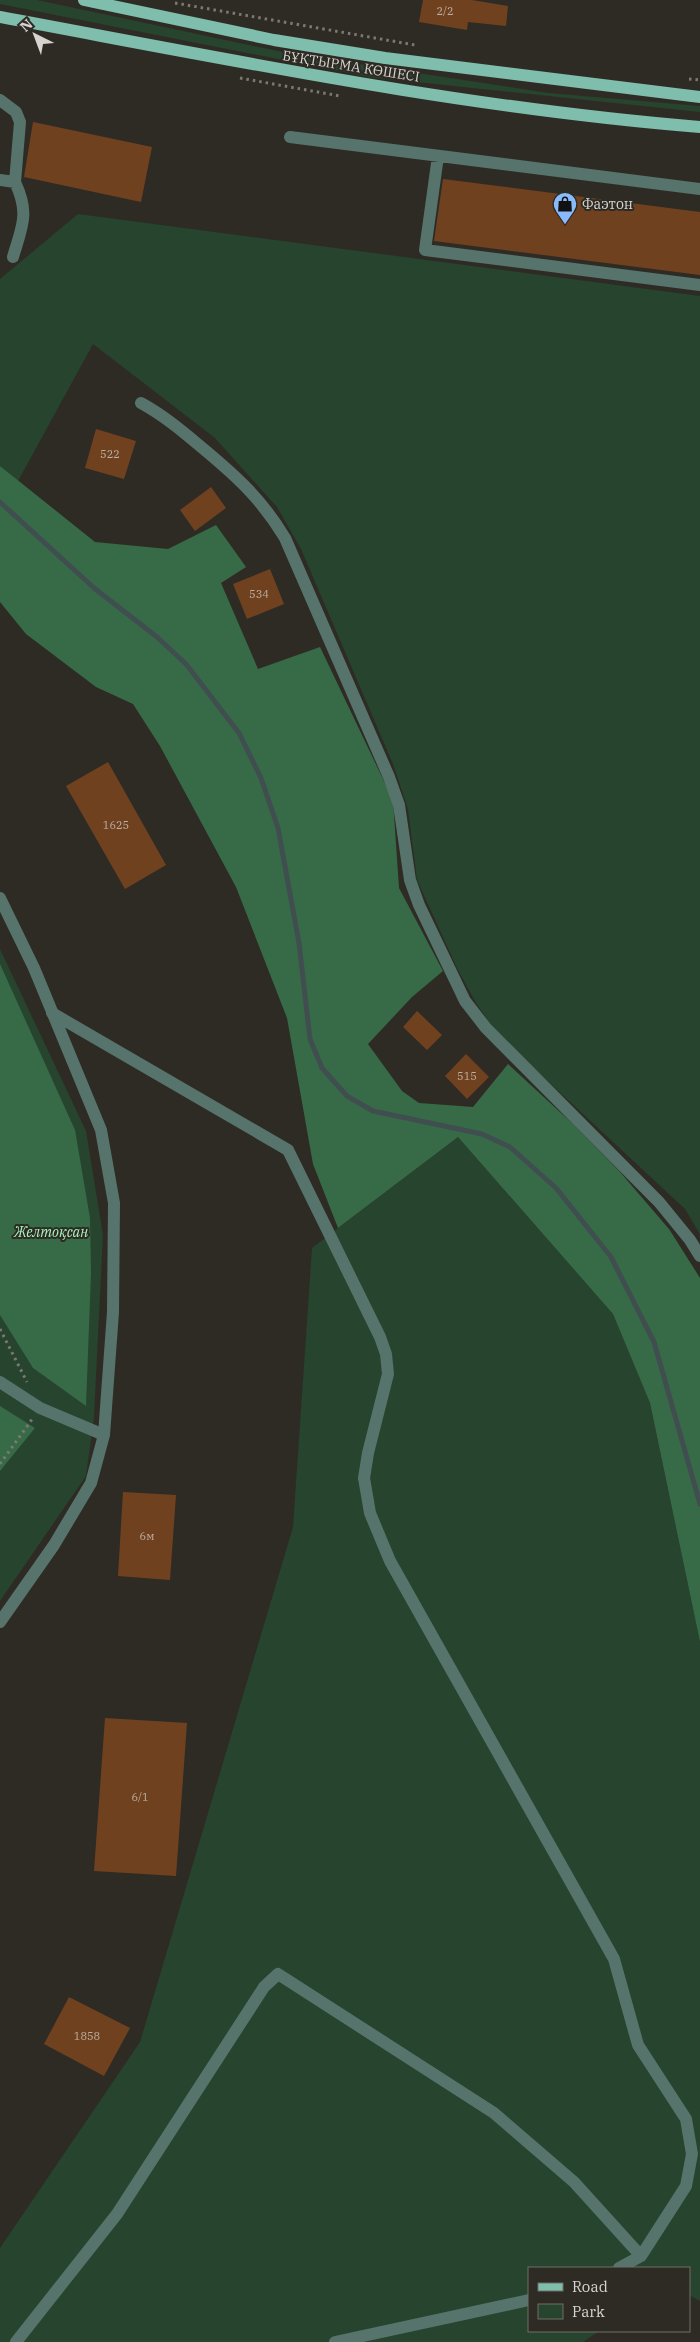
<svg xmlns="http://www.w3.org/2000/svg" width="700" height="2342" font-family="'IBM Plex Serif',serif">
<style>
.green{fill:#26442e}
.forest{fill:#376b47}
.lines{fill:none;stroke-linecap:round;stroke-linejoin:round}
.stream{stroke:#404e50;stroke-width:5}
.building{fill:#70411f}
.path{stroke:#7c7974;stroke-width:3;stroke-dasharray:2.5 4;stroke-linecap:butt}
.minor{stroke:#57746c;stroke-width:12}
.major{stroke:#7fbdac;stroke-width:12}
.labels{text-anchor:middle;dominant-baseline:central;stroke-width:4;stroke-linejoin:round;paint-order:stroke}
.number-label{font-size:11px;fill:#bcafa4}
.street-label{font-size:14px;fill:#d6d4d0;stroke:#2e2b25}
.poi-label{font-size:14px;fill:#d6d4d0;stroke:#2e2b25;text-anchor:start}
.park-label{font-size:14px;font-style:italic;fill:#a6f5bb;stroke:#2e2b25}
</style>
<rect width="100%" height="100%" fill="#2e2b25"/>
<path class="green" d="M0,0h37l255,54 257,39 151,13v6l-331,-35 -369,-73z
M78,214l622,82v938l-15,-25 -187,-174 -22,-32 -19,-35 -40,-88 -9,-71 -15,-45 -92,-215 -24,-42 -62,-69 -122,-94 -75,137 -18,-15v-187z
M0,949l86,182 17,104 -9,182 -8,59 -86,125z
M458,1137l155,177 37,89 50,239v659l-11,-6v-27h-160v63h70l-16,11h-583v-94l140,-206 153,-515 19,-279z"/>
<path class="forest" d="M0,466l95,76 73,7 48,-24 30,42 -25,16 37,86 62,-22 73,153 6,88 44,83 -31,26 -44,47 34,47 17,12 54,4 35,-43 66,61 46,47 49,57 31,49v364l-50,-239 -37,-89 -155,-177 -120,91 -25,-64 -26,-146 -51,-131 -76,-141 -27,-42 -37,-17 -70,-53 -26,-32z
M0,964l75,166 15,88 1,55 -5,133 -53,-38 -33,-53z
M0,1406l35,22 -35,43z"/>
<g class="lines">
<path class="stream" d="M0,502l94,86 63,49 29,27 53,69 22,45 17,50 21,115 11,96 12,29 25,28 26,15 109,23 28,13 46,41 55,69 43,85 46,162"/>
</g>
<path class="building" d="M423,0h49l36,6 -2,20 -38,-4 -1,8 -48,-8z
M33,122l119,25 -11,55 -117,-25z
M443,179l257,33v63l-266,-34z
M96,429l40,12 -12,38 -39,-11z
M211,487l15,21 -31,23 -15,-21z
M270,569l14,35 -37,15 -14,-35z
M108,762l58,103 -41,24 -59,-103z
M417,1011l25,24 -15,15 -24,-23z
M466,1054l23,23 -22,22 -22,-23z
M123,1492l53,3 -6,85 -52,-4z
M105,1718l82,5 -11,153 -82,-5z
M69,1997l61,31 -26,48 -60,-32z"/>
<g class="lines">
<path class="path" d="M175,3l240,42
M240,78l100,18
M689,79l11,1
M0,1329l27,53
M0,1464l33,-46"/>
<path class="minor" d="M0,100l16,12 4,10 -5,60
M290,137l410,52
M438,156l-13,94 275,35
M0,180l15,2c15,32 7,44 -2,75
M141,403c22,12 40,27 59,43 35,29 61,52 85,92l104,239 10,28 11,75 9,25 46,96 21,27 173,174 31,38 10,16
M0,898l34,70 67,162 13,73 -1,109 -9,123 -13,48 -37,62 -54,77
M52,1013l236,137 92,187 6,17 2,20 -20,79 -4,25 6,35 20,48 224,398 24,86 48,74 6,35 -6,32 -45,70 -22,12
M0,1382l40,26 64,27
M16,2342l101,-128 147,-227 14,-13 216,139 80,69 67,74
M335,2342l194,-42"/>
<path class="major" d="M84,0l190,40 111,18 315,39
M0,17c232,43 464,91 700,110"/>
</g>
<defs>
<g id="shop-pin" transform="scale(1.25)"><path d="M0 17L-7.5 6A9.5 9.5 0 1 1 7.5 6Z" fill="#89bafc" stroke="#2e2b25"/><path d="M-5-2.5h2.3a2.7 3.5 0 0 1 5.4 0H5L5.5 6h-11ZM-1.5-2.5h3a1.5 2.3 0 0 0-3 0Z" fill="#111"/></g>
</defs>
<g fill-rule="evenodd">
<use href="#shop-pin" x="565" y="204"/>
</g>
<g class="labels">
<g class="number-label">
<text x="445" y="11">2/2</text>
<text x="110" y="454">522</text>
<text x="259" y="594">534</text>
<text x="116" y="825">1625</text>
<text x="467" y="1076">515</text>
<text x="147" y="1536">6м</text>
<text x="140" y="1797">6/1</text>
<text x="87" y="2036">1858</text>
</g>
<g class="street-label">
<text transform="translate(351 66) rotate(9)">БҰҚТЫРМА КӨШЕСІ</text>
</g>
<g class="poi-label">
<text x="582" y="204">Фаэтон</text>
</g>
<g class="park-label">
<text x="51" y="1232">Желтоқсан</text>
</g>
</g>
<rect x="528" y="2267" width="162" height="65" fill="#2e2b25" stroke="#716f69"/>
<rect x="538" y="2283" width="25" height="8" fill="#7fbdac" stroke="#716f69"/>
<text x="572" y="2292" font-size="15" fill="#d6d4d0">Road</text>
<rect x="538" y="2304" width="25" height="15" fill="#26442e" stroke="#716f69"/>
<text x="572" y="2317" font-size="15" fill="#d6d4d0">Park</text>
<g transform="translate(35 35) rotate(318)" stroke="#2e2b25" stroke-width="4" paint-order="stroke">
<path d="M0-4L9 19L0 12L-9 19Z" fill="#d6d4d0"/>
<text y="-8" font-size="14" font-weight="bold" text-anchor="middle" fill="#d6d4d0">N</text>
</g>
</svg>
